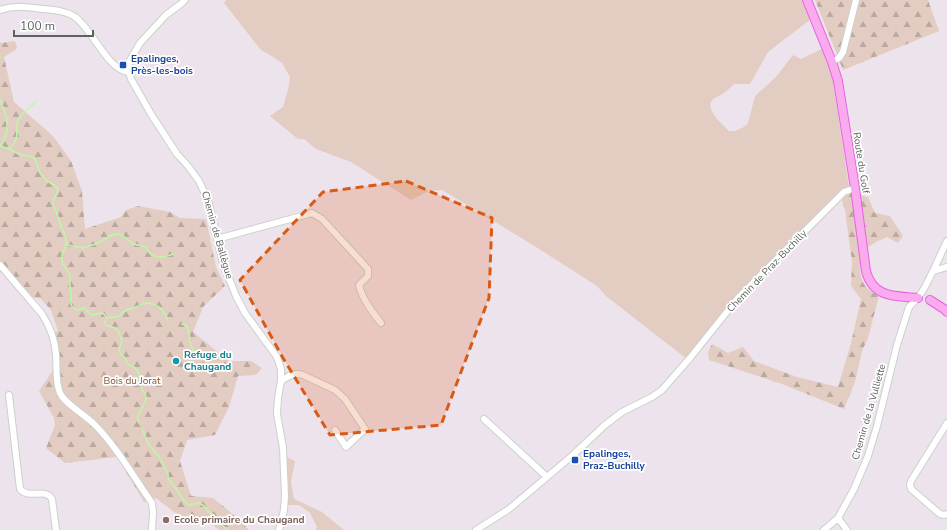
<svg xmlns="http://www.w3.org/2000/svg" width="947" height="530" font-family="'Nunito Sans',sans-serif">
<style>
.grass{fill:#e3ccc1}
.forest{fill:url(#forest-firs)}
.lines{fill:none;stroke-linecap:round;stroke-linejoin:round}
.stream{stroke:#bbf9a6;stroke-width:1.5}
.minor-casing{stroke:#cbd1cb;stroke-width:8}
.major-casing{stroke:#e861e3;stroke-width:10}
.minor{stroke:#fff;stroke-width:6}
.major{stroke:#f9abed;stroke-width:8}
.marked{fill:#da5a14;fill-opacity:0.2;stroke:#da5a14;stroke-width:3;stroke-dasharray:8 5;stroke-linejoin:round}
.transit-dot{fill:#1a4fb4;stroke:#fff;stroke-width:1.5}
.culture-dot{fill:#0f9aa8;stroke:#fff;stroke-width:1.5}
.education-dot{fill:#8d6e63;stroke:#fff;stroke-width:1.5}
.labels{text-anchor:middle;dominant-baseline:central;stroke-width:3.5;stroke-linejoin:round;paint-order:stroke}
.transit-label{font-size:10px;font-weight:bold;fill:#164399;stroke:#fff;text-anchor:start}
.street-label{font-size:10px;fill:#5c635b;stroke:#fff}
.culture-label{font-size:10px;font-weight:bold;fill:#0d838f;stroke:#fff;text-anchor:start}
.park-label{font-size:10px;fill:#82553a;stroke:#fff}
.education-label{font-size:10px;font-weight:bold;fill:#785e54;stroke:#fff;text-anchor:start}
</style>
<defs>
<pattern id="forest-firs" width="22" height="20" patternUnits="userSpaceOnUse"><rect width="22" height="20" fill="#e3ccc1"/><path d="M5 1l3.5 6h-7zM16 11l3.5 6h-7z" fill="#bba9a0"/></pattern>
</defs>
<rect width="100%" height="100%" fill="#ede3ec"/>
<path class="grass" d="M226,0h577l8,19 -43,33 -18,32h-16c-3,3 -6,6 -10,9 -3,2 -8,4 -11,6 -9,10 9,25 16,32h6l9,-4 4,-4 7,-27 21,-19 17,-22 8,4 21,-10 10,25 17,113 -162,172 -81,-63 -9,-10 -64,-41 -91,-55 -13,1 -18,9 -60,-38 -35,-13 -12,-10h-6l-28,-23 13,-9 5,-17 2,-13 -8,-14 -12,-8 -9,-5 -37,-47z
M286,457l9,4 -4,21 3,17 28,13 22,18h-28l1,-3 -7,-14 -11,-8h-11z"/>
<path class="forest" d="M815,0h113l11,31 -96,39z
M15,41l2,7 -3,3 -10,6 10,45 39,34 18,25 11,30 3,38 36,-12 5,-7 12,-4 32,6 10,6 26,1 10,48 9,19 -22,21 -10,25 36,29h22l11,7 -7,7 -17,1 -9,31 -14,28 -28,5 -7,21 11,35 22,2 21,17 15,15h-30l-7,-6 -17,-2 -21,-10 -18,-14 -12,4 -27,-45 -52,6 -19,-15 9,-23 -1,-7 -15,-27 18,-27 -7,-29 8,-4 -7,-21 -10,-11 -13,-3 -21,-25 -7,-11v-217z
M850,193l18,4 7,16 15,3 13,20 -5,7 -11,-6 -11,5 -16,10c0,12 -2,28 8,37 3,3 8,5 11,7l-11,42 -6,13 -7,31 -11,27 -62,-25 -73,-24 -1,-8 4,-8 16,9 15,-6 11,14 43,16 41,10 13,-44 10,-44 -10,-13 1,-24 -7,-52 -4,-12z"/>
<g class="lines">
<path class="stream" d="M0,58v-1
M0,99l7,19v13l-4,11 -3,4
M0,146l9,3 12,6 12,2 3,4 4,12 7,8 7,4 4,4c0,5 -5,8 -5,14 0,4 3,7 4,11 1,3 2,6 3,9 2,6 5,11 6,17 1,9 -7,13 -3,24 2,5 7,8 7,13 1,3 -1,6 0,9 0,3 1,6 1,9 0,8 -2,12 7,15 10,-5 6,0 13,5 4,0 8,-2 12,-2l3,4 -1,6 1,2 9,3 3,3 4,9 -3,11 1,2 4,4 4,7 6,3 4,4 2,8 2,10 4,8v3l-9,17 2,6
M9,149c13,-12 5,-17 9,-29 4,-8 12,-12 18,-19
M67,245l16,3 13,-4 16,-9 6,-1 4,1 11,9 13,3c5,13 17,11 27,7
M106,317c4,1 10,0 14,-1 4,-9 17,-7 24,-13 13,0 19,5 24,18
M182,324l4,1c2,5 5,9 3,15l3,8 5,8
M142,429l7,16 10,12 5,9 4,8v4l8,11 8,12 5,4 10,-2 5,3 13,15 11,9"/>
<g class="minor-casing">
<path id="minor" d="M185,0l-3,3 -16,12 -26,28 -11,19 -1,7 3,10 20,35 26,40 11,12 11,15 9,19 15,63 13,33 9,17 32,44 4,12v12l-3,17 -1,16 6,34 2,48 -1,14 -5,20
M0,10c16,-5 26,-3 43,-1 11,1 23,2 32,8 18,13 32,52 53,55
M832,62l7,-4 4,-6 13,-52
M217,239l95,-26 10,6 46,50v7l-9,9c3,14 13,27 22,38
M0,265l42,49c7,11 13,26 14,40 1,11 -1,28 4,39 5,11 24,21 34,31 23,23 39,52 58,79l1,9 -1,18
M933,271l14,-4
M281,381l8,-5 7,-2h3l4,1 32,15 10,9 20,30 -19,18 -11,-17
M9,395l11,94c9,11 25,-2 32,10l4,31
M484,419l63,58
M947,423l-36,58 -1,4 1,4 29,25 4,1 3,-1
M838,518l9,12
M476,530l33,-21 64,-54 32,-30 17,-13 30,-15 10,-7 28,-32 48,-60 106,-106 11,-4
M824,530l14,-12 16,-29 14,-33 9,-30 20,-81 12,-38 9,-9 7,-11 8,-16 14,-30"/>
</g>
<g class="major-casing">
<path id="major" d="M807,0l25,62 6,19 17,107 11,83c7,27 29,25 52,27
M930,300l14,9 3,3"/>
</g>
<use href="#minor" class="minor"/>
<use href="#major" class="major"/>
</g>
<path class="marked" d="M406,181l86,37 -3,80 -48,127 -111,10 -47,-77 -43,-78 83,-88z"/>
<g class="transit-dot">
<rect x="119" y="61" width="8" height="8" rx="2"/>
<rect x="571" y="456" width="8" height="8" rx="2"/>
</g>
<circle class="culture-dot" cx="176" cy="361" r="4"/>
<circle class="education-dot" cx="166" cy="520" r="4"/>
<g class="labels">
<g class="transit-label">
<text x="131" y="59">Epalinges,<tspan x="131" dy="12">Près-les-bois</tspan></text>
<text x="583" y="454">Epalinges,<tspan x="583" dy="12">Praz-Buchilly</tspan></text>
</g>
<g class="street-label">
<text transform="translate(861 163) rotate(81)">Route du Golf</text>
<text transform="translate(217 235) rotate(74)">Chemin de Ballègue</text>
<text transform="translate(767 271) rotate(-46)">Chemin de Praz-Buchilly</text>
<text transform="translate(869 412) rotate(-74)">Chemin de la Vulliette</text>
</g>
<g class="culture-label">
<text x="184" y="355">Refuge du<tspan x="184" dy="12">Chaugand</tspan></text>
</g>
<g class="park-label">
<text x="132" y="381">Bois du Jorat</text>
</g>
<g class="education-label">
<text x="174" y="520">Ecole primaire du Chaugand</text>
</g>
</g>
<path d="M14 30v6h79v-6" fill="none" stroke="#5c635b" stroke-width="2"/>
<text x="20" y="30" font-size="12" fill="#5c635b" stroke="#ffffff" stroke-width="3" paint-order="stroke">100 m</text>
</svg>
